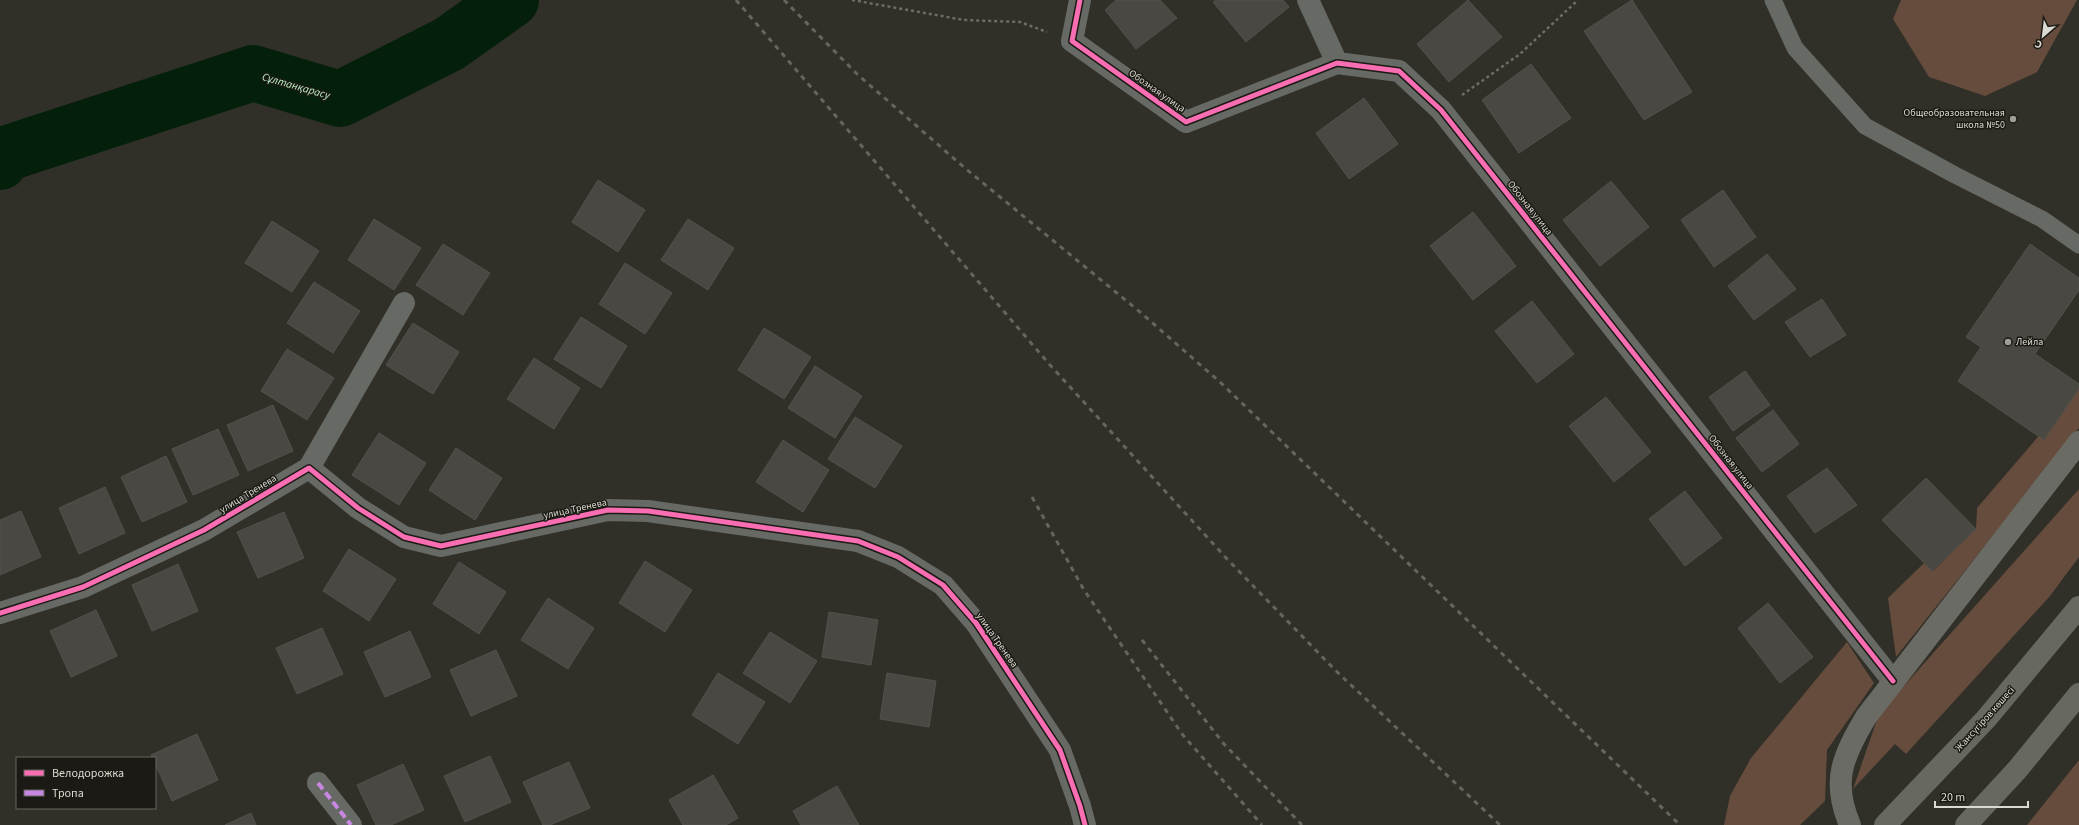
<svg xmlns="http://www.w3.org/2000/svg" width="2079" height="825" font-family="'Source Sans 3',sans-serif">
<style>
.green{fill:#664c3d}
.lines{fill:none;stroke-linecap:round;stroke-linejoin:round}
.river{stroke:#04200b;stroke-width:56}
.building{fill:#4a4842;stroke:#54514c}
.path{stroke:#6c6d68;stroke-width:2.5;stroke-dasharray:3 3;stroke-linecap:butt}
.lane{stroke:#676964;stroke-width:17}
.street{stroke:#676964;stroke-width:22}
.secondary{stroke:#696b64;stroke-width:22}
.primary{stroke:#676961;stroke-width:22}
.rail{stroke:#65655f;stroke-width:3;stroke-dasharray:5 5;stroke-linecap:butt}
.quiet{stroke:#c787e3;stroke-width:4;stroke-dasharray:8 4;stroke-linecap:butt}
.cycleway-casing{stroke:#1b1a14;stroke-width:8}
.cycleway{stroke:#f96db3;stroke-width:5}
.poi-dot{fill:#9f9e96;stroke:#1b1a14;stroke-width:1.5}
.labels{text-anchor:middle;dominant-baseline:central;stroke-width:3;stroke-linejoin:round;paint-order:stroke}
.street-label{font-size:10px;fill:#dbdad2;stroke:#1b1a14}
.poi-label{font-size:10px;fill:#dbdad2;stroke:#1b1a14;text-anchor:end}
.water-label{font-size:11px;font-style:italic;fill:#b6f0c0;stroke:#1b1a14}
</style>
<rect width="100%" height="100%" fill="#302f28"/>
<path class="green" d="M1901,0h176l-40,72 -52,24 -56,-19 -36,-58z
M2079,389v39l-183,229 -8,-59 36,-35 9,8 43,-42 1,-21z
M2079,489v68l-29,39 -144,158 -11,-10 -42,45 26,-75z
M1847,642l27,41 -47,67 -2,51 -25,24h-76l6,-29 21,-38z
M2079,760v65h-52z"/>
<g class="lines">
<path class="river" d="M0,162l5,-8 248,-81 87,26 109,-55 62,-44"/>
</g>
<path class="building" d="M1116,0h44l17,18 -41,31 -31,-39z
M1216,0h67l6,7 -43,35 -33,-40z
M1468,0l34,37 -53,45 -32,-38z
M1632,0l60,92 -48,28 -60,-89z
M1531,64l40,54 -52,35 -37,-53z
M1364,98l34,46 -49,35 -33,-46z
M598,180l47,30 -27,42 -46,-30z
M1611,181l38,46 -49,39 -37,-46z
M1723,190l33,47 -42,30 -33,-47z
M1473,212l43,54 -43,34 -43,-54z
M374,219l47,29 -27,42 -46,-30z
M688,219l46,29 -26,42 -47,-30z
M272,221l47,30 -27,41 -47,-29z
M443,244l47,29 -27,42 -47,-30z
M2030,244l49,34v12l-44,64 44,30v5l-35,51 -86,-59 23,-34 -15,-10z
M1767,254l29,35 -42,31 -26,-34z
M625,263l47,30 -27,41 -46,-30z
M314,282l46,29 -27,42 -46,-30z
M1822,299l24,36 -36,22 -25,-35z
M1532,301l42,53 -37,29 -42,-52z
M581,317l46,29 -26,42 -47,-29z
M413,323l46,29 -26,42 -47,-29z
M764,328l47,29 -27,42 -46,-29z
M287,349l47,29 -27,42 -46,-29z
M534,358l46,30 -26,41 -47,-30z
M815,366l47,30 -27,42 -47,-30z
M1745,371l25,34 -37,26 -24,-34z
M1606,397l45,55 -37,30 -45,-56z
M273,405l20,46 -45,20 -21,-46z
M1773,410l26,34 -37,28 -26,-34z
M855,417l47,29 -27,42 -47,-29z
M218,429l21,46 -46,20 -21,-46z
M379,433l47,30 -27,42 -47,-30z
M783,440l46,30 -26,42 -47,-30z
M456,448l46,30 -27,42 -46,-30z
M166,456l21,46 -45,20 -21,-45z
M1827,468l30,37 -42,28 -28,-37z
M1926,478l50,51 -44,42 -50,-51z
M105,487l20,46 -46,21 -20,-46z
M1685,491l37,47 -37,28 -36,-47z
M21,511l20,46 -41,18v-55z
M284,512l20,46 -46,20 -21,-46z
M349,549l47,30 -27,42 -46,-30z
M645,561l47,29 -27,42 -46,-29z
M459,562l47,30 -27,42 -46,-30z
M178,564l20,47 -46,20 -20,-46z
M548,598l46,30 -26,41 -47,-29z
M1768,603l45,54 -33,26 -42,-55z
M96,610l21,46 -46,21 -21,-46z
M829,612l49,8 -7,45 -49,-8z
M322,628l21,46 -46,20 -21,-46z
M410,631l21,46 -46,20 -21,-45z
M770,632l47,29 -27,42 -47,-30z
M496,650l21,46 -46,20 -21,-46z
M718,673l47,29 -27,42 -46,-29z
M887,673l49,8 -7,46 -49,-8z
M197,734l21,46 -46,21 -17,-38v-5h-2l-2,-3z
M490,756l21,46 -46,20 -21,-46z
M569,762l21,46 -40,17h-7l-20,-43z
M403,764l21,46 -33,15h-15l-19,-40z
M713,775l25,43 -12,7h-43l-14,-25z
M837,786l22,39h-58l-8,-14z
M251,813l5,12h-31z"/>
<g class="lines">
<path class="path" d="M852,0l112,20 56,2 27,10
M1462,95l58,-41 58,-54"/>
<path class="lane" d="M1773,0l22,48 70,78 90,49 87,44 37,26"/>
<path class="street" d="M1080,0l-8,41 114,81 151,-59 62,8 42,39 452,571
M1308,0l29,63
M309,468l95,-165
M0,613l83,-26 121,-57 105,-62 49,40 46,29 37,9 167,-36 40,1 210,30 40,16 45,28 33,38 84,127 20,56 5,19
M318,783l33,42"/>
<path class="secondary" d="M1850,825c-19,-44 -7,-69 16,-108l213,-275"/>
<path class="primary" d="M1885,825l101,-106 93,-112
M1966,825l51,-55 62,-76"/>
<path class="rail" d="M736,0l314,365 178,195 107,110 165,155
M784,0l73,74 109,95 174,143 81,71 459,442
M1032,497l52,93 98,144 80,91
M1142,640l82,104 78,81"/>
<path class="quiet" d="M318,783l33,42"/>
<g class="cycleway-casing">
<path id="cycleway" d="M1080,0l-8,41 114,81 151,-59 62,8 42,39 452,571
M0,613l83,-26 121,-57 105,-62 49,40 46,29 37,9 167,-36 40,1 210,30 40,16 45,28 33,38 84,127 20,56 5,19"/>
</g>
<use href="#cycleway" class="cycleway"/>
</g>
<g class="poi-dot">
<circle cx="2013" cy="119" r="4"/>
<circle cx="2008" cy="342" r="4"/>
</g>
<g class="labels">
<g class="street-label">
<text transform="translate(1157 91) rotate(35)">Обозная улица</text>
<text transform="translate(1530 208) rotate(52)">Обозная улица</text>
<text transform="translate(1731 462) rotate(52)">Обозная улица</text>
<text transform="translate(248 494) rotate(-31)">улица Тренева</text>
<text transform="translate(575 509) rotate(-12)">улица Тренева</text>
<text transform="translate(997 640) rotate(55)">улица Тренева</text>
<text transform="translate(1985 719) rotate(-48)">Жансүгіров көшесі</text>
</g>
<g class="poi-label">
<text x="2005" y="113">Общеобразовательная<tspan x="2005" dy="12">школа №50</tspan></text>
<text x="2016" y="342" text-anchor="start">Лейла</text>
</g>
<g class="water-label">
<text transform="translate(296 86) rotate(16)">Сұлтанқарасу</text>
</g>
</g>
<rect x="16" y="757" width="140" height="52" fill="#1b1a14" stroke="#686760"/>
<rect x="24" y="770" width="20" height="6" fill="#f96db3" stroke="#686760"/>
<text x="52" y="777" font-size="12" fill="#dbdad2">Велодорожка</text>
<rect x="24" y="790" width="20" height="6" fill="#c787e3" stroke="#686760"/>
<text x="52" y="797" font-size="12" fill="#dbdad2">Тропа</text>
<g transform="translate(2043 36) rotate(208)" stroke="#1b1a14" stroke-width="3" paint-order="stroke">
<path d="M0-3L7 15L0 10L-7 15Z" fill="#dbdad2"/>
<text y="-6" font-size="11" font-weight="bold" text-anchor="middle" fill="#dbdad2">С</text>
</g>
<path d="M1935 801v6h93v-6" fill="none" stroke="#dbdad2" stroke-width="2"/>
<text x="1941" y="801" font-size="12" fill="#dbdad2" stroke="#1b1a14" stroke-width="3" paint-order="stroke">20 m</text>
</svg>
